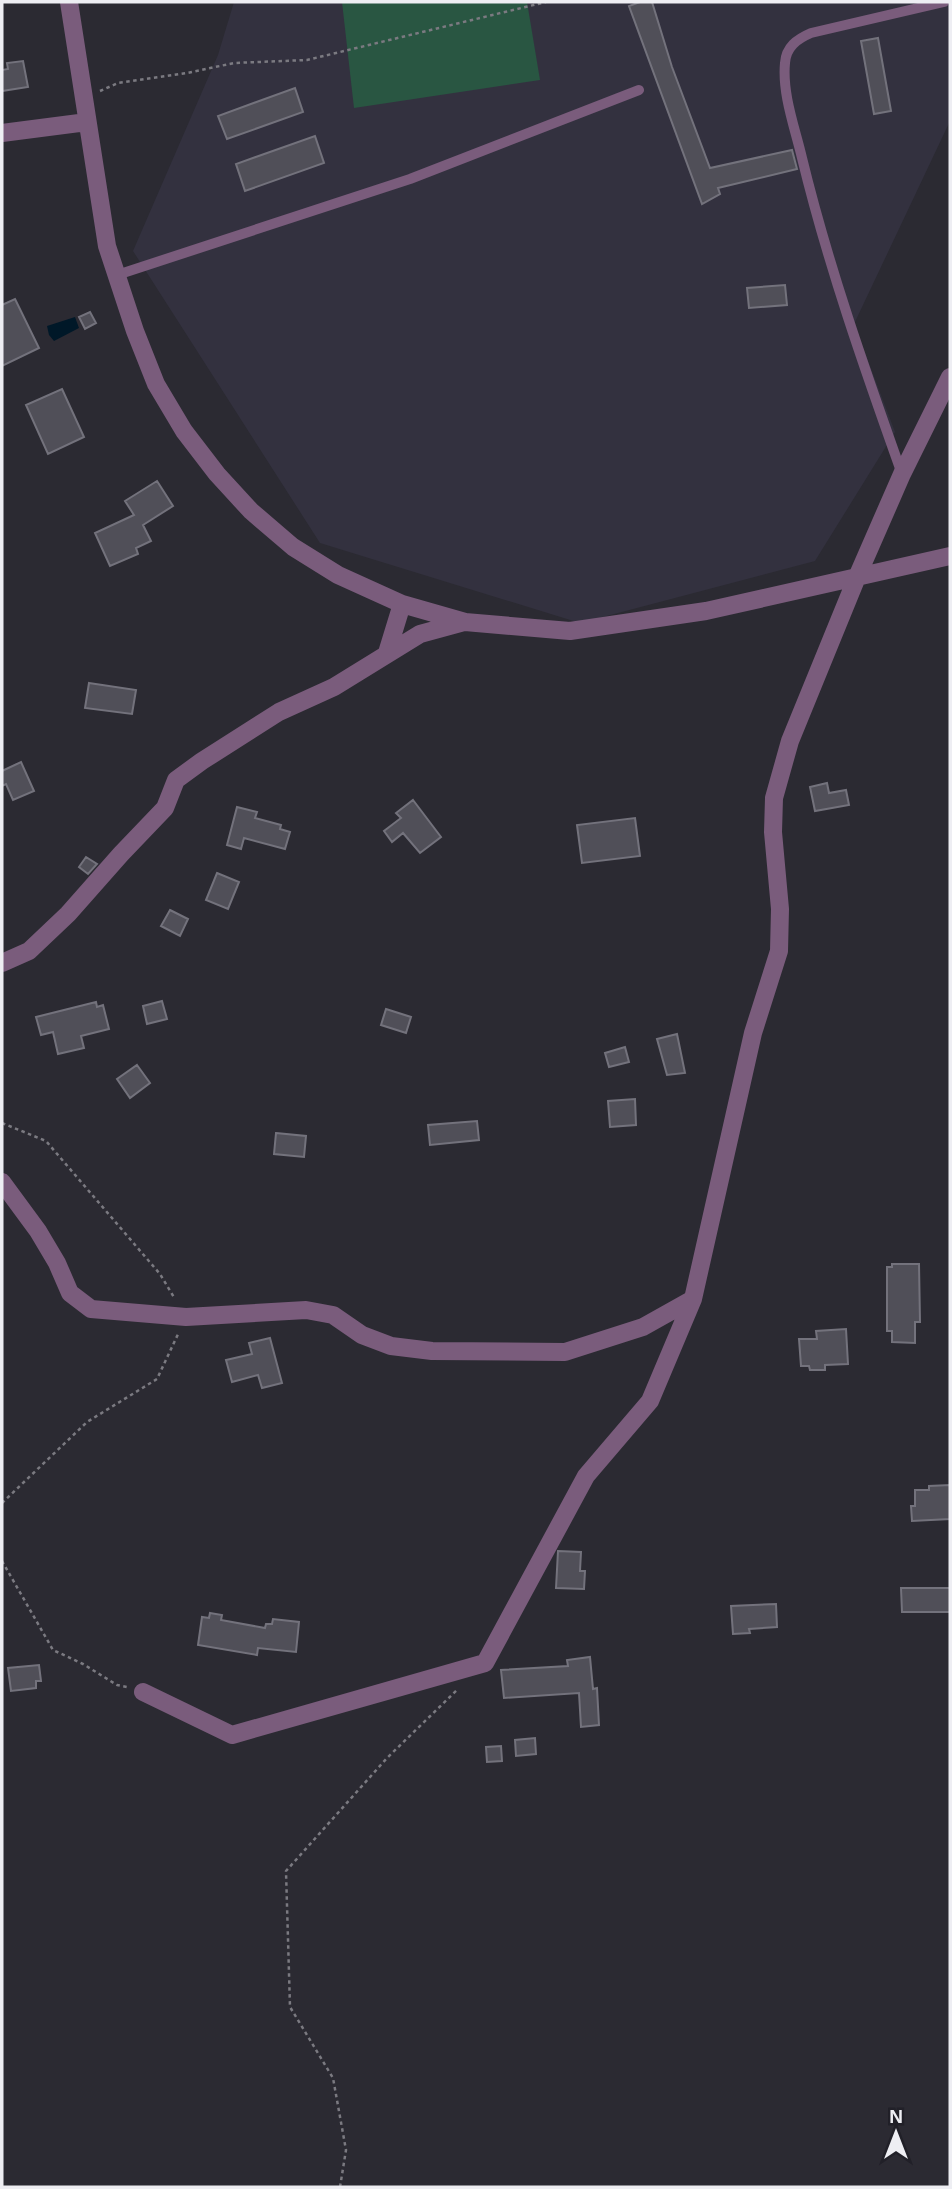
<svg xmlns="http://www.w3.org/2000/svg" width="952" height="2189" font-family="Helvetica,sans-serif">
<style>
.built{fill:#33313f}
.green{fill:#295642}
.water{fill:#001828}
.building{fill:#504f58;stroke:#73727c;stroke-width:2}
.lines{fill:none;stroke-linecap:round;stroke-linejoin:round}
.path{stroke:#7b7a81;stroke-width:2.5;stroke-dasharray:3.5 3.5;stroke-linecap:butt}
.service{stroke:#7a5c7c;stroke-width:10}
.minor{stroke:#7a5c7c;stroke-width:18}
</style>
<rect width="100%" height="100%" fill="#2b2a32"/>
<path class="built" d="M234,2h716v119l-96,203 41,108 -80,129 -235,62 -260,-80 -187,-292 85,-196z"/>
<path class="green" d="M342,2h185l13,78 -186,28z"/>
<path class="water" d="M75,317l4,11 -25,13 -5,-6 -2,-9z"/>
<path class="building" d="M640,2h12l20,65 38,101 82,-18 5,19 -79,19 2,6 -18,10 -73,-198z
M878,38l13,73 -17,3 -13,-73z
M23,61l5,26 -26,4v-21l6,-1 -1,-6z
M295,88l8,24 -76,27 -9,-23z
M315,136l9,27 -79,28 -9,-27z
M785,285l2,20 -38,3 -2,-20z
M15,299l24,49 -37,18v-61z
M90,312l6,11 -11,6 -6,-12z
M62,389l22,48 -36,17 -22,-49z
M157,481l16,25 -30,19 8,16 -15,7 2,6 -28,12 -15,-33 39,-18 -9,-14z
M89,683l47,7 -4,24 -47,-6z
M21,762l13,29 -21,9 -7,-16 -4,2v-15z
M827,783l2,10 17,-3 3,15 -34,6 -5,-24z
M413,800l28,37 -21,16 -17,-20 -11,9 -8,-11 17,-13 -5,-5z
M237,807l20,5 -2,6 26,7 -1,4 10,3 -5,17 -41,-11 -3,11 -14,-4z
M635,818l5,38 -58,7 -5,-38z
M86,857l11,7 -9,10 -9,-7z
M217,873l22,9 -11,27 -22,-9z
M170,910l18,9 -8,17 -19,-10z
M162,1001l5,18 -20,5 -4,-18z
M96,1002l1,5 6,-2 6,24 -28,7 3,12 -26,6 -5,-22 -12,3 -5,-18z
M386,1009l25,8 -5,16 -25,-8z
M677,1034l8,39 -18,2 -10,-36z
M625,1047l4,15 -20,5 -4,-14z
M137,1065l13,18 -20,15 -13,-19z
M635,1099l1,26 -26,2 -2,-26z
M477,1121l2,19 -49,5 -2,-20z
M276,1133l30,3 -2,21 -30,-3z
M892,1264h27l1,58h-5v21l-23,-1v-11h-5v-64h5z
M846,1329l2,35 -23,1v5h-15l-1,-4h-8l-2,-27h18l-1,-8z
M270,1338l12,45 -20,5 -4,-13 -26,7 -6,-22 26,-6 -3,-11z
M950,1485v34l-38,2 -1,-15h4v-16h14v-4z
M558,1551l23,1 -1,19h5l-1,18 -28,-1z
M901,1588h49v24h-48z
M776,1604l1,23 -28,2 1,4 -17,1 -2,-28z
M210,1613l12,2 -1,5 44,8 1,-4h6l1,-5 26,3 -3,30 -38,-4 -1,7 -59,-10 4,-28 7,1z
M590,1657l3,32 4,-1 2,37 -18,2 -2,-34 -75,5 -3,-28 67,-4 -1,-6z
M39,1665l2,16h-5v7l-25,3 -3,-23z
M535,1738l1,16 -20,2 -1,-16z
M501,1746l1,15 -15,1 -1,-15z"/>
<g class="lines">
<path class="path" d="M100,91l18,-8 69,-10 47,-10 73,-3 239,-58
M2,1123l44,18 114,133 15,25
M2,1503l85,-81 70,-43 22,-47
M2,1561l51,89 30,14 34,21 10,2
M340,2187l6,-37 -13,-72 -43,-71 -4,-136 101,-113 71,-69"/>
<path class="service" d="M117,275l293,-96 229,-89
M902,474c-37,-104 -74,-209 -100,-316 -7,-30 -20,-64 -17,-95 1,-16 12,-24 26,-30l133,-31"/>
<path class="minor" d="M69,2l38,244 28,85 21,53 28,47 33,43 34,37 42,36 45,28 64,29 63,18 105,9 136,-20 244,-55
M2,133l85,-11
M387,653l15,-49
M2,963l27,-12 39,-37 53,-60 44,-46 11,-28 26,-19 77,-49 55,-25 86,-53 44,-12
M2,1182l36,49 19,32 13,30 21,16 95,8 120,-7 27,5 29,20 29,11 41,5 133,1 78,-25 50,-28
M143,1692l89,43 253,-72 101,-187 64,-75 43,-102 60,-266 26,-82 1,-42 -7,-77 1,-34 16,-57 67,-164 45,-103 48,-97"/>
</g>
<rect width="952" height="2189" fill="none" stroke="#eeeef3" stroke-width="7"/>
<g transform="translate(896 2133)" stroke="#212028" stroke-width="5" paint-order="stroke">
<path d="M0-5L12 26L0 18L-12 26Z" fill="#eeeef3"/>
<text y="-10" font-size="19" font-weight="bold" text-anchor="middle" fill="#eeeef3">N</text>
</g>
</svg>
